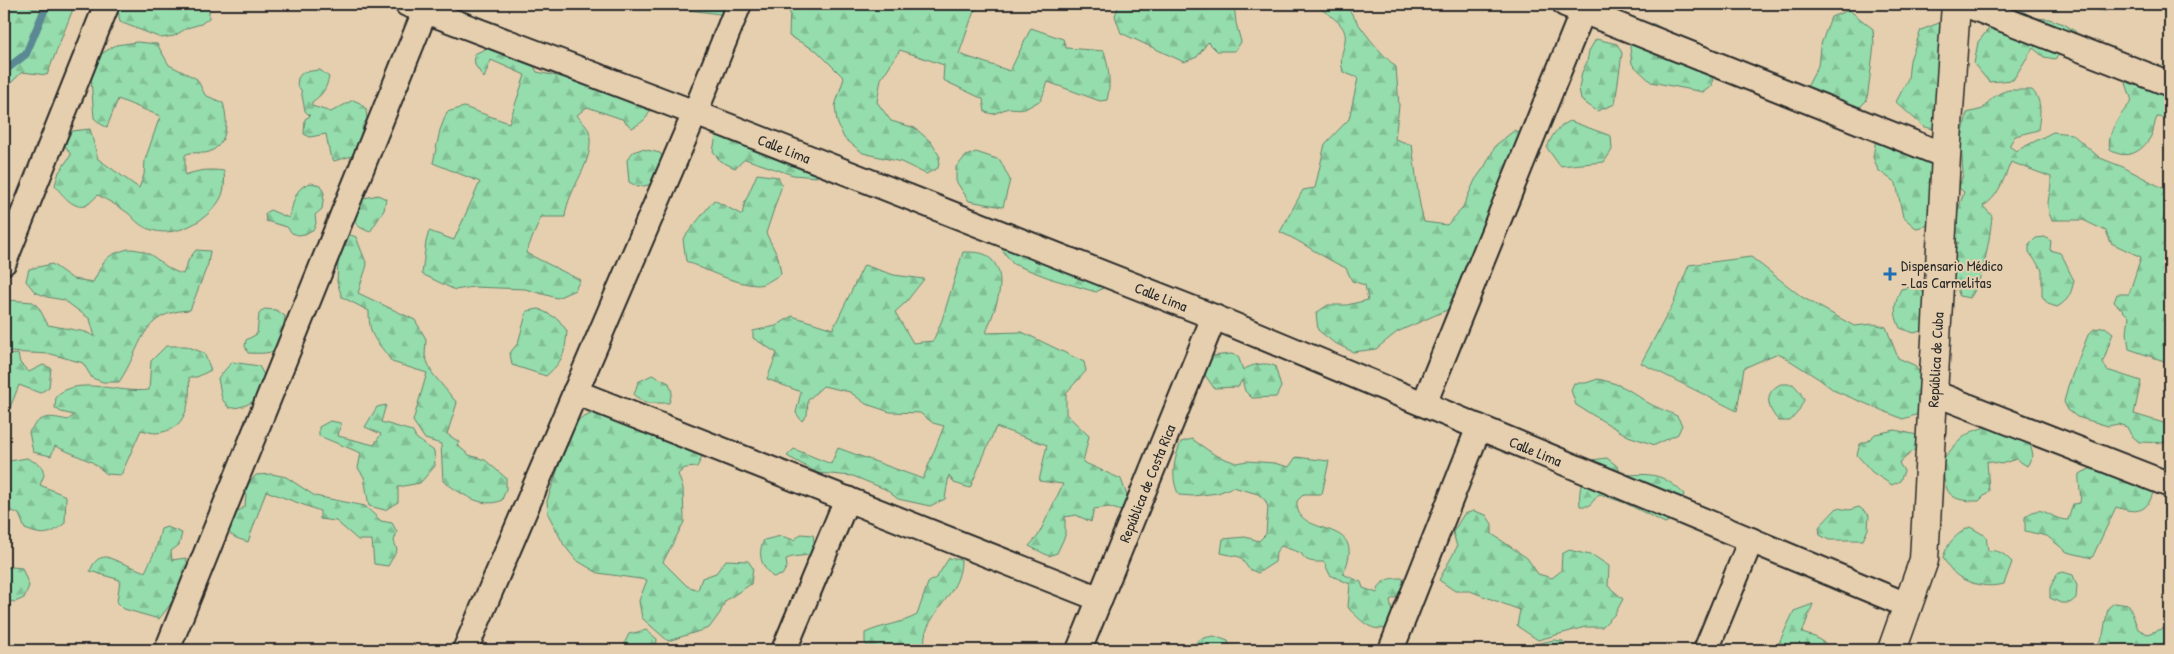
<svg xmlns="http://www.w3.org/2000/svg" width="2174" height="654" font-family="'Patrick Hand',sans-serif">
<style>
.forest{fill:url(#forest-firs);stroke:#60846c}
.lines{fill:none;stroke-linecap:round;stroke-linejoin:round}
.stream{stroke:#5a8993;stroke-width:8}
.street-casing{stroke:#2b2b2b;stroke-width:28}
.secondary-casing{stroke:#2b2b2b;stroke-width:31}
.street{stroke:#e5cfae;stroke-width:24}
.secondary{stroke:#e5cfae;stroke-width:28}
.poi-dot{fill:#1f6fb2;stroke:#e5cfae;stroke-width:2}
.labels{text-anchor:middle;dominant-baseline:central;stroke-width:4;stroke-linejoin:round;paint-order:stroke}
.street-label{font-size:15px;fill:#2b2b2b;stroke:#e5cfae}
.poi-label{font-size:15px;fill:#2b2b2b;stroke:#e5cfae;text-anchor:start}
</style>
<defs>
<pattern id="forest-firs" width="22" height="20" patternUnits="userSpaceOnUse" patternTransform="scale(1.25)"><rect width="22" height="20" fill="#95ddac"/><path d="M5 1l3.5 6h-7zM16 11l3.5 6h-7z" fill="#81be94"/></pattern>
</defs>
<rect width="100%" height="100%" fill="#e5cfae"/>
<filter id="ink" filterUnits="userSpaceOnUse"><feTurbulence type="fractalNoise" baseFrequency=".02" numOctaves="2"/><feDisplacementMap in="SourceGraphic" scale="10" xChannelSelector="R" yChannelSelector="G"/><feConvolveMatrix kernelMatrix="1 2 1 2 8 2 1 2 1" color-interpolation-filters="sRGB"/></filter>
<g filter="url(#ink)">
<path class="forest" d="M4,4h71l-28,71 -25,-3 -18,18z
M117,4h92v14l-8,6 -14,4 -13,8 -13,2 -41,-16z
M674,4h75l-15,12 -59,-8z
M798,4h190l-14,7 -15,43 51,17 21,-43 32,11 3,9 38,3c5,16 7,34 3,49l-7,1 -52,-19 -7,18 -16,9 -17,-1 -15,6 -8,-2 -2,-13 -40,-19 1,-15 -44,-15 -19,29 -4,23 14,19 24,7 16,14 9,15 -2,11 -12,6 -25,-12 -38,-9 -19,-15 -7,-16 -2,-16 9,-28 -27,-27 -28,-15 1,-28z
M1119,4h115l2,19 5,19 -6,9h-18l-9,-9 -11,15 -13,5 -63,-29 -6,-17z
M1318,4h31l-1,4c14,22 28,41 48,59l3,39 -4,33 17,6c4,26 5,52 12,77l23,3 15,-16 13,-29 10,-14 11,-21 19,-15 10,5 -69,171 -59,26 -21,17 -23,3 -20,-10 -15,-12 -2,-17 12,-8h19l21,-5 -3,-15 -13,-4 -6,-13c-23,-10 -43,-26 -66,-36l23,-42 12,-2 10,-44 24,-25 9,-41 -15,-6c-4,-17 0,-17 2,-32 3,-15 -16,-25 -27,-33z
M2056,4h61l-12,7z
M2007,7l15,4 13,7 14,1 15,5 12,8 -3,9 -18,18 -11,-2 -11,-9 -20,32 -24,2 -15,-18 4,-22 13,-16 6,-14z
M1849,10l24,19 1,16 -7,55 -17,17 -44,-28 12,-23 2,-19 11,-30z
M1939,23l4,2 -3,105 -16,-3 -28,-25 12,-23 2,-19 11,-30z
M1632,24h22l23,13 37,34 -2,15 -9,6 -52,-10 -19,-18 -3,-25z
M1596,39l21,5 5,9 -7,51 -18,7 -16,-11 -2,-12 3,-16 5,-10 2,-11z
M137,42l20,2 12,21 28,14 8,16 18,8c5,16 6,41 -14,49 -8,3 -16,-2 -24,3v20c14,-5 24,-6 39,-4 1,10 1,21 -5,30 -13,21 -46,38 -70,28 -9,-3 -14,-9 -21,-16 -9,-7 -20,-12 -30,-18 -4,3 -8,9 -13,11 -12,3 -24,-12 -30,-21l4,-13 12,-17 -7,-11 8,-13 18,-2 8,30 41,29 5,-13 1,-15 15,-44 -42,-17 -11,28 -5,-2 -8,-7 -3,-39 10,-25 15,-9z
M490,47l39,10 8,15 25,5h25l64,22c0,16 -4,21 -19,29l-10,-9 -35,-12 -10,8c3,5 10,11 12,16 7,32 -21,55 -24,86h-24l-15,36 54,27 -5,10 -18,8 -32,-9 -52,-2 -18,3 -33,-16 4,-32 3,-11 25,9 26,-58 -47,-19 7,-33 7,-18 17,-5 45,16 16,-48 -34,-15 -7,18 -9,-13 -1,-11z
M320,70l9,7c-3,13 -7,18 -17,25v4l19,6 22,-12 7,3 6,6 1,10 -5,8 4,9 -7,18 -25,7 -4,-6 -4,-21 -16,3 -6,-3 1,-15 5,-3 -5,-5 -4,-21 -4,-5 1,-7 5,-6z
M2132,73l38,2v43l-13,-1c-3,6 -3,14 -6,19 -9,17 -25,24 -41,14 -4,-18 11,-36 22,-49l-6,-18z
M2009,90h23c11,11 8,25 6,40l-23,6 -6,10 7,5 37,-19 19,2 28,24 23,9 47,25v171l-41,-14 -2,-16 2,-16 -15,-15 3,-8h12l12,-37 -30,-14 -5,-12 -23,-11h-31c-9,-17 0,-25 -1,-43l-40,-15c-7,16 -13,36 -28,44l9,10c-2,22 -9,65 -22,82l-11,-2 -2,-11 -10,-6 3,-28 9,-8 -10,-6 15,-45 -5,-4 4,-14 -2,-31 6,-30 16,-4c7,-10 14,-16 26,-19z
M1570,121l41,15 1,14 -8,12 -44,4 -13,-18c5,-14 10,-20 23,-27z
M1895,125c17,3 34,12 48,20l-9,74 -8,7 -10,2 -13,-11 -7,-34 -18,-13 -5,-13 3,-18z
M717,131l103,31 -3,15 -24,-2 -48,-16 -10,9 -15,-7 -7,-10z
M642,149l18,4 4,6 -5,24 -21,4 -9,-5 -2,-22 6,-8z
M976,152l24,8 10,20 -7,27 -34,-6 -13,-20v-14l10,-11z
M757,174l21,3 4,8 -16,48 12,24 3,17c-7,4 -16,11 -24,11 -21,-1 -52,-15 -71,-24l-3,-22 31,-39 28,15 3,-13z
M311,183l9,2 4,8 -2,16 -7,6 1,8 -2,6 -9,5 -7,1 -6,-2 -5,-6 -21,-6 -1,-7 5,-4 19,8c5,-15 5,-31 22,-35z
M378,195l8,4 -2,11 -14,22c-18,-7 -21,-14 -15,-32z
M348,234l8,3 11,28 -9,28 57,27 11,19 -1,17 7,17 25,30 -10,31 12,8 -2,3 12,10 16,5 21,18v11l-4,11c-20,10 -43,-8 -59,-19l-2,-37 -16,-5 -12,-18 14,-48 -35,-11c-15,-23 -23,-22 -23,-51l-27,-14 -5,-15 1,-21 -3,-10z
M2045,237l6,4 -1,9 10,3c7,9 8,18 14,27 -3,14 -5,20 -17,27l-9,-3 -6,-8v-26l-13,-18v-7l7,-7z
M1002,241l101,35 2,11 -9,5 -44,-13 -39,-15 -12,-16z
M128,249c28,0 31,19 55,25l6,-15 7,-9 14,1 -2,13 -18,46c-51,2 -47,37 -71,72h-16l-11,-4 -9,-15 -32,-9 -43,-2 -4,-3v-45l4,-4 25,2 6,6 9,17 38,7 9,5 -5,-18 -26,-19 -17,-3 -12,-5 -9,-11 3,-12 23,-5 21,15 20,3c12,-22 10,-26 35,-33z
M963,252c7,0 18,0 23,3 27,18 8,55 0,78l36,-1 62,30 2,9 -20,22v21l23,22 -6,26 38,17 6,17 -3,16 -15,-5 -15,2 -3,13 -15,-7 -11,2v19l-8,17 -8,3 -20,-10 9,-10 25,-52 -24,-3 8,-36 -51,-18 -26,61 -16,-5 -5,-8 -4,24 -15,7 -32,-7 -13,-10 -32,-13 -35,-3 -31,-17 7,-7 37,15 7,-16 85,31 21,-53 -11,-3 -13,-10 -30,-1 -24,-8 -16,-12 -27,-6 -15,14 -1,15 -5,6 -6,-8 5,-21 -34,-13 10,-26 -24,-15v-7l23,-5 16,-10 41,13 31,-64 30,10 30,4 -18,23 -11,10 18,31 20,-2 9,-21z
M1751,257l51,40 52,29 19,-2 13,3 12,31 16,7 12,16 -4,32 -19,6 -68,-28 -16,-12 -41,-26 -34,15 -7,43 -96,-48 32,-59 16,-39z
M1916,286l15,14 -6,30 -11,3 -14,-5c-7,-15 -6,-25 1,-39z
M264,309l12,1 9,6c-5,31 1,39 -37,37l-3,-7 1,-6 11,-6 2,-20z
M539,309l19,10 9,12c-2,23 -4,30 -21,45l-34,-11 -2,-12 8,-10 9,-32z
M2105,327l8,6 -10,29 4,8 34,11 -7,33 36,11v18l-31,-1 -8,-7 -4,-8 -9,-3 -10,2 -31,-9 -9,-7 -4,-8 4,-16 20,-51 6,-6z
M166,346h20l18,7 7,17 -14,7h-8c2,25 -2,54 -33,56 -4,0 -10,-2 -15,-3l-20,45 -14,-1 -15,-12 -37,-16 -4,10 -18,-4 -4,-20c12,-18 20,-16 39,-12l6,-5 -13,-3 -6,-4 1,-12c24,-21 62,-2 93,-6l2,-29z
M4,352l3,3 11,-1 2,9 9,9 14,-7 8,3 -2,19 -9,6 -21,-8 -15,38z
M1231,354l7,2 5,14c9,-6 23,-8 32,-4l6,21 -5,10 -24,1 -7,-7 -3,-11 -4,7 -24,1 -9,-13 -1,-14 7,-5z
M232,362l27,4 5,9 -4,22c-11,7 -17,11 -31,11l-7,-9 -4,-21z
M652,375l17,8 3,9 -3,11h-24l-11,-8 4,-13z
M1598,379c22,5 29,9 47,22 9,6 22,10 32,15l5,9 -4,9 -23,11 -27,-9 -52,-31 -5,-15 3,-7h12z
M1781,384h12l7,8 4,8 -6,12 -8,9h-11c-12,-12 -16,-29 2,-37z
M386,405l-5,17 31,9 4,7 18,13 1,15 -15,17 -22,4v15l-13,8 -16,-4 -5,-29 -6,-9 3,-15 -42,-17v-9l11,-6 11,2 -3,13 36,9 7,-11 -16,-7 12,-20z
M593,413h20l90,42 -6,12 -12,1 -7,6 5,14 1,34 -21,40 24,24 11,4 4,-12 14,-5 10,-13 22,1 5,7 -2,16 -26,17 -5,12 -11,15 -41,13 -26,-23 -3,-17 8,-21 -49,-7 -22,-13 -12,-15 -16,-31 -1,-13 18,-53 13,-28z
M2002,424l27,15 4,17 -6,10 -11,-7 -15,5 -14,-3 2,30 -10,10c-35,1 -34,-12 -37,-41 23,-26 24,-30 60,-36z
M1895,430l22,5 3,10 -21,18 5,8 -4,10 -8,4 -20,-13 -15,-17 3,-11 8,-3 7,-7z
M1192,439l23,16 21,8 11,-2 27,2 15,4 7,-10 33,4 -7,33h-18l-7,7c-3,40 74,13 46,73l18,8 2,6 14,5c4,-14 12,-15 25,-15l5,9 -4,7 -13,6 3,18 -5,10c-18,4 -26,-7 -38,-18l-2,-3 2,-23 -20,-9 -6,-13c-10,0 -18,1 -23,-9l-20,-7 -5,6 -1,10 -17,11 -9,-4 -9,-12 -19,-4 2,-14 22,-2 14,4 7,-7 2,-27 -3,-7 -7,-6 -25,-7 -15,6 -25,3 -14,-1c-9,-17 -5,-36 2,-53z
M27,458l15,8 2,9 -4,10 26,11 -1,27c-16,13 -22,13 -40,6l-6,-15 -11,-5 -4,1v-48z
M1607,458l10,8 5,9c30,-1 39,-3 62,19l-9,24 -10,5 -40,-20 -26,-9 -10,12h-9c-2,-17 3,-32 12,-46z
M2094,467l60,22c-6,24 -17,25 -38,18l-24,51 -25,-6 -20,-16 -22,-5v-14c19,-16 23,3 43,3l5,-16 7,-1c2,-10 -2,-18 -1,-29z
M272,474l14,3 29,19 50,10 16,15 11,2 5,9 -3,9 3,9 -9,16 -14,-2 -2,-24h-14l-22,-19 -16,-2v-8l-54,-20 -18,51 -12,-4 -7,-5 3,-16 13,-11 2,-21 9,-10z
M1859,507l10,8 -1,14 -5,11h-34l-9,-5 -1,-8 18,-19 12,2z
M1474,511l12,4 6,9v10l35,24 11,16 14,4 9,-7 1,-17 7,-4 25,6 15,10 -1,20 15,13 -8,15 -13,13h-17l-47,13 -21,-14 3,-16 -50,-19h-15l-16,-11 18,-33 -4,-15 11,-18z
M167,527l15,6 -3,12 -8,6 1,9 14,-2 3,11 -19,36 -11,14 -35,-10 -7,-7 3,-22 -30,-9c4,-9 7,-14 17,-14l38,15 11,-23 5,-20z
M1970,527l16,9 2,15c11,-2 17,4 24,11l-8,22c-14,4 -34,1 -46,-8 -6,-4 -11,-12 -15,-18 4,-15 13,-24 27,-31z
M801,534l12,1 2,12 -3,7c-10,3 -16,1 -26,5l1,8 -5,8 -9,2c-12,-11 -16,-23 -9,-37l17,-4 13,4z
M949,558l12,2c0,30 -24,44 -35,71 -2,5 -1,13 -2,19h-54l-5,-7v-10c17,-8 36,-9 52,-18l11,-32 9,-6z
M12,567l10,1 7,18 -5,12 -9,4 -5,-1 -1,12 -5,6v-51z
M2063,572l10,3 4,11 -1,12 -6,5h-9l-11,-5v-10l7,-14z
M2114,603l15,2 9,24 9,5 18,-6 5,5v17h-75l8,-15 5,-27z
M1813,604l-11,29 13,4 20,13h-57l1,-7 15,-32z
M646,630l11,9 -1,11h-32l-1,-4 6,-12z
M1214,636l14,5 3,9h-40c5,-11 11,-12 23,-14z
M1554,640l9,1 4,9h-38l2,-5z"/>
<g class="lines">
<path class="stream" d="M4,71l22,-17 21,-50"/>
<g class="street-casing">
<g id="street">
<path id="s1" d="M407,4l288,109 519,204 695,289"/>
<path d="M1565,4l381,152"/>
<path d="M1964,4l206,80"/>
<path d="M4,262l103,-258"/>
<path d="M575,392l525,207"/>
<path d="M1934,393l236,92"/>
<path d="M1424,404l159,-393"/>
<path d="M167,650l258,-639"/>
<path d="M465,650l230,-537 44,-109"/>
<path d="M784,650l63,-151"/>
<path id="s2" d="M1079,650l135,-333"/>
<path d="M1391,650l88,-223"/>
<path d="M1706,650l45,-110"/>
</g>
</g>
<g class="secondary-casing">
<g id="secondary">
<path id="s3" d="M1892,650l32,-90 22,-404 10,-152"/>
</g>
</g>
<use href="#street" class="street"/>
<use href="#secondary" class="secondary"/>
</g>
</g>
<path class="poi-dot" d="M1887.5 266.5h5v5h5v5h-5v5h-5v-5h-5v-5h5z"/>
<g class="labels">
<g class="street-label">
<text stroke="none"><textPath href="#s1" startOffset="404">Calle Lima</textPath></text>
<text stroke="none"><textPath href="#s1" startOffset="809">Calle Lima</textPath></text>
<text stroke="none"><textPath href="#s3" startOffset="296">República de Cuba</textPath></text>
<text stroke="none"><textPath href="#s1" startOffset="1214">Calle Lima</textPath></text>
<text stroke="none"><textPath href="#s2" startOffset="180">República de Costa Rica</textPath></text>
</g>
<g class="poi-label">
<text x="1901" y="265">Dispensario Médico<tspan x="1901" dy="17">- Las Carmelitas</tspan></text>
</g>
</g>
<rect width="2174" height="654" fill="none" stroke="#e5cfae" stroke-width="20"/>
<rect x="10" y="10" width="2154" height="634" fill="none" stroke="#2b2b2b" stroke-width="2" filter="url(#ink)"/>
</svg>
